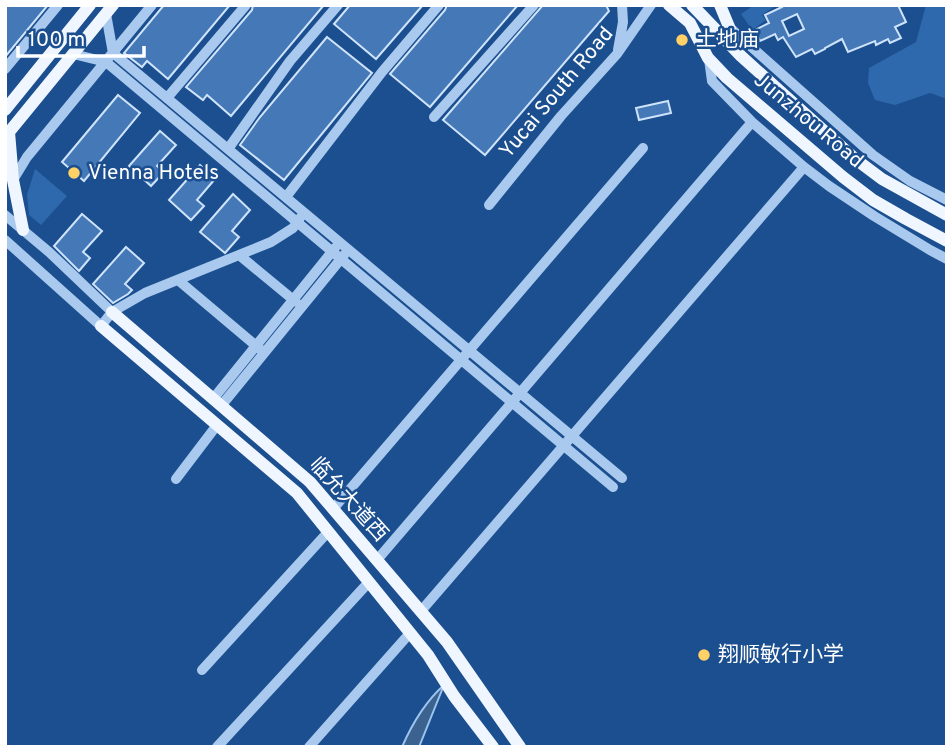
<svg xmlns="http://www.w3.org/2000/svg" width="952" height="752" font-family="Overpass,'Noto Sans SC',sans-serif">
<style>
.green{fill:#2e69ad}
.water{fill:#3c6290;stroke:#9cc4f0;stroke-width:2}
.building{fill:#4478b7;stroke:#cfe3fa;stroke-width:2;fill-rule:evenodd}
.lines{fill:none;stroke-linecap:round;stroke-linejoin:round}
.minor{stroke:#a9c9ee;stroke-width:10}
.major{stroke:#f0f6ff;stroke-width:12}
.poi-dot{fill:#ffd166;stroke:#1b4f8f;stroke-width:2.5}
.labels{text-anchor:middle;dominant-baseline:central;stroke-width:5;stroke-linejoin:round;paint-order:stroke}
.poi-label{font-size:21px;fill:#fff;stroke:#1b4f8f;text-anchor:start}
.street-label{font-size:21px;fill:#fff;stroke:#1b4f8f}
</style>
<rect width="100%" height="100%" fill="#1b4f8f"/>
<path class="green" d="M754,5l21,1 -13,9 4,5 -14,10 -11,-16z
M926,5h21v94l-17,-6 -35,12 -20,-5 -7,-17 1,-15 47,-26z
M35,169l32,27 -26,29 -12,-10 -2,-20z"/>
<path class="water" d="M444,685l-25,62h-17c10,-23 23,-45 42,-62z"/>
<path class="building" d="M5,5h43l-43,52z
M164,5h66l-62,74 -21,-18 -5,6 -18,-14z
M253,5h71l-93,111 -24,-21 -4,5 -17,-13 66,-77z
M350,5h73l-47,54 -42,-35z
M447,5h71l-88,102 -40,-33 55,-64z
M543,5h63l3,6 -124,144 -42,-35z
M781,5h117l8,17 -11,5 6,11 -11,5 -2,-4 -12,6 -1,-4 -27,11 -6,-13 -17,9v1l-10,5 -3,-5 -16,8 -13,-20 -5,3 -3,-6 -15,7 -5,-11 14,-7 -4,-8 17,-8zM797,14l7,15 -15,7 -7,-15z
M327,37l45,36 -88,107 -44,-35 20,-28z
M118,95l22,18 -56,68 -22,-19z
M668,101l3,12 -32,7 -3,-12z
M160,131l16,14 -19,21 7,6 -13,14 -22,-20z
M200,165l15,14 -18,21 7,6 -13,14 -22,-20z
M233,194l17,16 -18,21 7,6 -14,16 -25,-21z
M82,214l20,17 -19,21 7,6 -11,13 -25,-25z
M126,247l18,16 -19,21 7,6 -4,4 -15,9 -20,-19z"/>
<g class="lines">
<path class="minor" d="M106,14l7,39 509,425
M729,27l144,128 37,26 37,19
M618,50l5,-28 -1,-17
M73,54l33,8 507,425
M709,59l3,22 40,41 52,45 25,19 45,30 56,34 17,9
M5,69l53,-64
M167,98l79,-93
M434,117l100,-112
M228,149l62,-88 48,-56
M13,180l14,-23 125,-152
M286,197l96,-125 57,-67
M489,205l72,-89 56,-62 34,-49
M5,215l44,37 63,60
M5,240l96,86
M239,255l57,47
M178,280l83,70
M101,326l11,-14 33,-19 126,-51 22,-14 7,-10
M213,399l122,-151
M221,406l123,-151
M176,479l41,-54
M333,509l310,-361
M377,560l375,-438
M421,611l383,-444
M202,670l126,-138
M217,747l152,-165
M309,747l101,-114"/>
<path class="major" d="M669,5l21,18 18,35 19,20 116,99 30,23 33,19 41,22
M692,5l49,51 113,102 28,21 65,36
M720,5l17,41
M5,110l85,-105
M9,132l4,48 10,50
M5,137l108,-132
M112,312l198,170 137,160 73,105
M101,326l196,167 131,162 26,41 39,51"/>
</g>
<g class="poi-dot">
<circle cx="682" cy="40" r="7"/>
<circle cx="74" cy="173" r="7"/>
<circle cx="704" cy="655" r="7"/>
</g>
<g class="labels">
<g class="poi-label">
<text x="696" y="40">土地庙</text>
<text x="88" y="173">Vienna Hotels</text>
<text x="718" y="655">翔顺敏行小学</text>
</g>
<g class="street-label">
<text transform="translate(557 93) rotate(-50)">Yucai South Road</text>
<text transform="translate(808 121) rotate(40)">Junzhou Road</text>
<text transform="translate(348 500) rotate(48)">临允大道西</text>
</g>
</g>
<rect width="952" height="752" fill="none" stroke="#ffffff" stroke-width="14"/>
<path d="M18 46v10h126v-10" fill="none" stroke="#ffffff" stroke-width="3.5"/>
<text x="28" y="46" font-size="21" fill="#ffffff" stroke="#1b4f8f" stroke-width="5" paint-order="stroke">100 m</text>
</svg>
